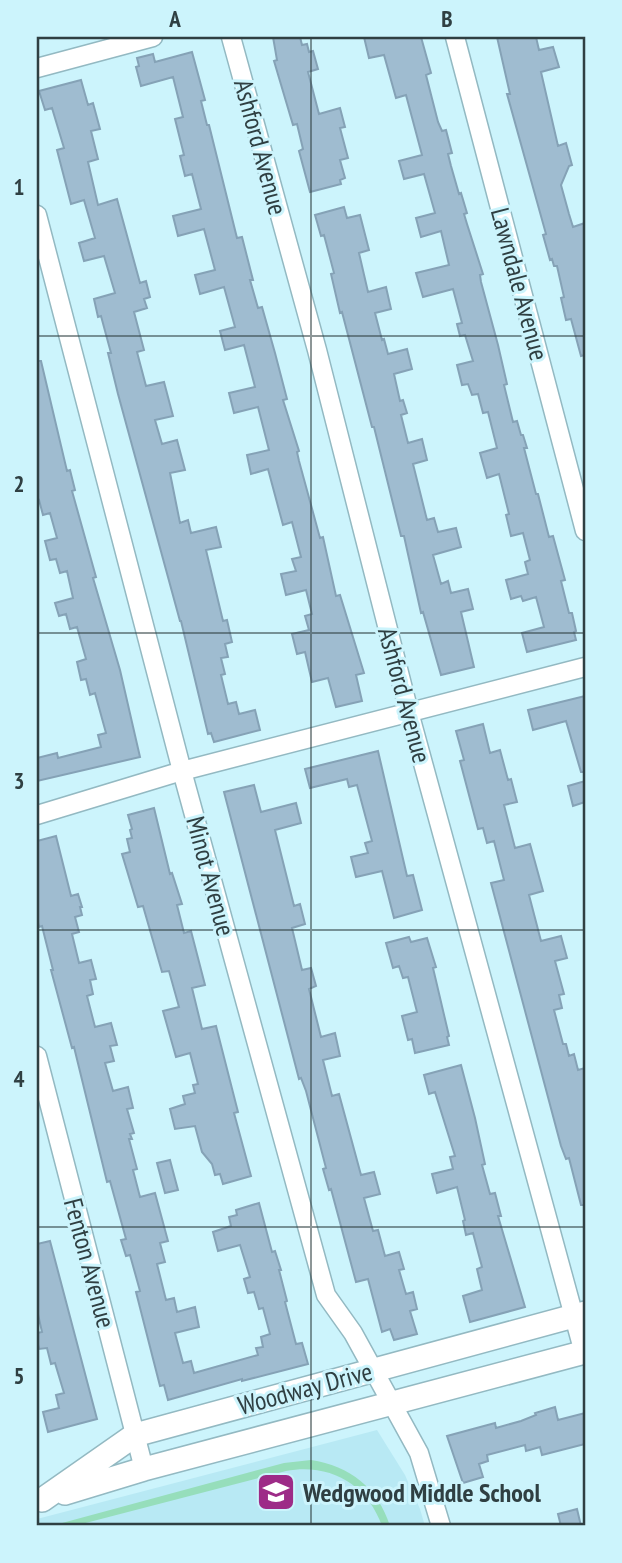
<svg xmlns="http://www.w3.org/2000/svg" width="622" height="1563" font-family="'PT Sans Narrow',sans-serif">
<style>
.built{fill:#b8e9f4}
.green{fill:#96debb}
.building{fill:#9fbcd0;stroke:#85a2b6;stroke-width:2}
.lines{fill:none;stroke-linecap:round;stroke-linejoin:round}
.minor-casing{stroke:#93b9c2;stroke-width:21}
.tertiary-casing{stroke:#93b9c2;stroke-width:26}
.minor{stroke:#fff;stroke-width:18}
.tertiary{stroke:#fff;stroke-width:23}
.grid{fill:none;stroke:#2f3f42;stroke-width:2;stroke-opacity:0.55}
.labels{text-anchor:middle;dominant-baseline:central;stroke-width:6;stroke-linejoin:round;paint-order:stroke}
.street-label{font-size:26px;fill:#2f3f42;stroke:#ccf4fc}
.poi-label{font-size:26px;font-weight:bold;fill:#2f3f42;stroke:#ccf4fc;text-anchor:start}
.neatline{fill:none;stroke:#2f3f42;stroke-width:2.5}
.grid-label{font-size:23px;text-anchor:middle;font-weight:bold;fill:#2f3f42}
</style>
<rect width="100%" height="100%" fill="#ccf4fc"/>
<path class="built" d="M377,1430l28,45 15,34 5,17h-388v-7z"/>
<path class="green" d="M311,1460c39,6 67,28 79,66h-8c-15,-42 -52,-63 -96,-55l-212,55h-23l233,-63z"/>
<path class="building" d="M273,37h27l2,8 5,-1 2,8 4,-1 5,18 -10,3 11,42 21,-6 5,19 -5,1 8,30 -8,2 5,18 -5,2 1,4 -31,8 -11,-41 4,-2 -6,-25 -4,1 -19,-64 3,-1z
M364,37h57l10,36 -5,2 12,47 4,9 4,-1 6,23 -4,1 3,12 8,28 2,-1 6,20 -3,1 3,10 16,50 -3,1 1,7 17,63 9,39 -3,1 9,37 4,-1 4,14h2l4,13h-3l12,46h2l11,43 4,-1 12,44 -4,1 8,32h3l4,18 -2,1 2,8 -49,12 -5,-19 22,-6 -8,-30 -13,4 -2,-5 -10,3 -5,-19 22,-6 -3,-12 5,-2 -7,-27 -12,3 -5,-21 3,-1 -10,-40 -12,4 -7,-25 17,-5 -9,-36 -5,1 -5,-19 -6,1 -4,-11 -6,1 -5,-20 16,-4 -8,-26 -5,1 -3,-12 5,-1 -9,-34 -30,8 -7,-24 33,-8 -8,-34 -20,6 -5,-19 19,-5 -11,-39 -20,5 -5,-18 23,-6 -16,-60 -10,3 -12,-43 -15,3z
M497,37h39l3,13 14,-3 6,20 -18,5 17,74 8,-3 6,22 -3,1 -8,19 8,29 4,13 12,-4v132l-4,1 -10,-37 -5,1 -5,-22 3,-1 -7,-31h-3l-2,-7 -2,1 -7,-25 3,-1 -39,-140h3z
M192,52l13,48 -4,1 6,24h2l28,113 5,-1 11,43h-3l8,28 4,-1 13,46 12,46 -4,1 16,51 -2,1 2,9 21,77 3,-1 13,59 4,-1 24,78 -8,2 6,26 -26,6 -8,-29 -16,4 -7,-30 -8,2 -5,-20 17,-4 -4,-14 7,-2 -6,-24 -20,5 -5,-21 15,-3 -4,-12 9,-2 -9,-35 -9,3 -15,-56 -17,5 -4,-19 22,-5 -11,-43 -24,6 -5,-20 26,-6 -11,-42 -19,5 -5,-19 15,-4 -11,-40 -24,7 -5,-19 20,-5 -11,-41 -26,7 -5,-20 28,-7 -9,-35 -7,2 -5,-20 4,-1 -9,-36 8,-2 -10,-40 -32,9 -5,-19 3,-1 -2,-8 16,-4 2,8z
M81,80l7,25 5,-2 7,26 -9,2 7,28 -10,3 10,43 19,-6 23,84 6,-2 4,16 -6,2 3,9 -13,4 10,38 -7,2 9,34 18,-4 9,34 -18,4 7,24 15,-4 8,30 -15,3 10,50 8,-3 3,13 25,-6 5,20 -15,3 17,71 4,-1 5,22 -7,2 3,13 -7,1 4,16 -4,1 7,29 8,-2 3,12 16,-4 5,20 -46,12 -3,-9 -3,1 -27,-113h-1l-62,-227 -10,-41h3l-10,-37 -3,1 -4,-18 21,-6 -11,-37 -20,5 -5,-18 16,-5 -11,-38 -13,4 -14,-54 7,-2 -12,-40 -7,2 -6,-19z
M344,207l3,11 13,-3 9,35 -10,3 9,39 18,-5 5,22 -16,4 7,27 2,-1 4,15 19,-5 5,20 -18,5 6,27 3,-1 4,13 -6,2 7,28 14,-4 5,21 -14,4 14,56 7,-2 4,14 18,-4 5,19 -28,8 8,29 7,-3 3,12 17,-4 5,20 -12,3 13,55 -33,8 -18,-63 -2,1 -17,-77h-3l-27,-109h-2l-30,-115 -2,1 -9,-39 3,-1 -10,-38 -3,1 -6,-21z
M37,361h4l26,110 3,-1 5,20 -3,1 24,86 -3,1 27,92 20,87 -103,24v-23l20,-5 1,5 43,-11 -3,-12 8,-2 -11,-40 -5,2 -4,-16 -5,1 -4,-18 9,-3 -9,-32 -7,2 -4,-15 -7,2 -4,-13 18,-5 -6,-27 -7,2 -4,-14 -6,1 -5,-19 12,-3 -7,-25 -7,2 -4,-15 -2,1z
M585,696v76h-4l-15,-51 -33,9 -5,-20z
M483,724l7,29 10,-3 8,30 3,-1 6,23 -13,3 11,43 15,-4 13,47 -14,4 12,46 20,-5 6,22 -12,3 9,33 -5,1 3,13 -8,2 9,34h3l3,12 5,-2 4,16 7,-2v137h-4l-12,-47 -3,1 -5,-13 -70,-263 13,-3 -10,-39 -7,2 -4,-15 -5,1 -18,-68 4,-1 -8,-29z
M378,751l29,125 6,-1 9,35 -28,8 -12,-47 -26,6 -5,-20 17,-4 -3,-10 7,-2 -15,-56 -8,2 -2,-8 -37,9 -5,-19z
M585,781v21l-12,4 -5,-20z
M254,785l7,27 35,-9 5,20 -26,7 19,76 6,-2 5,20 -13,4 10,42 9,-2 5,18 -7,3 12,48 14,-4 5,23 -17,4 9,36 7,-2 22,81 13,-3 6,22 -16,4 9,33 5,-1 7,26 14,-4 5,17 -5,1 7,24 7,-2 4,17 -7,2 7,23 -23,6 -4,-11 -8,3 -14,-53 -12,3 -25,-93 -2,1 -6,-21 3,-1 -20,-77 -5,-13 -2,1 -75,-287z
M154,808l16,66 2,-1 10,31 -5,1 7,28 7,-2 14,54 -13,3 10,41 14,-3 22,86 -4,1 17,63 -28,8 -3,-10 -5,1 -3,-11 -10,-12 -7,-26 -20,3 -5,-20 15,-5 -2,-8 12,-3 -2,-8 5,-1 -8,-31 -14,4 -13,-46 16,-4 -10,-36 -7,1 -19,-66 -5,1 -16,-53 8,-2 -3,-13 5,-1 -2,-8 2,-1 -4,-14z
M56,836l15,60 7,-2 4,13h-2l2,8 -7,2 4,15 -7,2 7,29 12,-3 5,19 -6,1 3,14 -6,2 8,31 16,-4 6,22 -7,1 4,15 -9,2 8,28 15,-4 5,21 -6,1 7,24 -4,1 2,5h-3l8,30 -4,1 7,27 15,-4 13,48 -8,2 5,19 -8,2 9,36 8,-2 3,14 18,-5 4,20 -24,6 8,30 8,-2 3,12 64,-18 -2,-7 7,-1 -2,-10 9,-3 -7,-26 -4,1 -5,-17 -6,1 -4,-14 6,-2 -10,-32 -22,6 -5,-19 18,-6 -2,-9 8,-2 -1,-5 23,-7 13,49 3,-1 6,19h-2l8,31 -2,1 11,42 6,-1 6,21 -66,17v-2l-74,21 -4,-15 -4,1 -24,-94 4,-1 -10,-36 -4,1 -5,-16 5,-1 -16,-58 -3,1 -33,-135 -2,1 -21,-78h2l-11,-44 -3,1 -2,-9v-77z
M409,937l2,5 16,-4 9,29 -3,1 16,68 -2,1 2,8 -34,8 -3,-14 -4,1 -6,-24 15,-4 -9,-35 -5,1 -4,-12 -6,2 -7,-25z
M461,1065l14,53 10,46 -3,1 8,29 5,-1 6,23h-3l27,91 -55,15 -7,-26 19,-6 -5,-21 5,-2 -9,-34 -7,2 -3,-14 2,-1 -8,-33 -20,6 -5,-19 21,-5 -3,-12 5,-1 -20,-64 -6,2 -5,-19z
M170,1160l8,30 -13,3 -8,-30z
M50,1241l47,178 -49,13 -5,-20 16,-4 -3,-13 8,-2 -9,-30 -4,1 -4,-16 -8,1 -2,-9v-7l5,-1 -5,-22v-66z
M555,1407l3,13 27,-7v31l-43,11 -2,-8 -14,4 -1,-6 -38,10 1,6 -9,3 4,13 -20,6 -16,-47 48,-13 1,5 25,-7 15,-6 -1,-2z
M577,1509l4,17h-20l-3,-12z"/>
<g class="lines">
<g class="minor-casing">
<path id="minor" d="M231,37l86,313 92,362 175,641
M455,37l130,494
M37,68l116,-31
M37,215l145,556 144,524 27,38 66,120 22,73
M37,815l145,-44 403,-104
M37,1056l107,413"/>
</g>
<g class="tertiary-casing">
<path id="tertiary" d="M65,1493l79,-24 441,-117
M42,1500l93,-65 450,-122"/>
</g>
<use href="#minor" class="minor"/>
<use href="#tertiary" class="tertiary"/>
</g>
<path class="grid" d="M311,37v1489M37,336h548M37,633h548M37,930h548M37,1227h548"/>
<defs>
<g id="school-square" transform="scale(2.0125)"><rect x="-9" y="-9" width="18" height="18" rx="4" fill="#9d2b87" stroke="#ccf4fc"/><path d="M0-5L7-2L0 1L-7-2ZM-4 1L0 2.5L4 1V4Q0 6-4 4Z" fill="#fff"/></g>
</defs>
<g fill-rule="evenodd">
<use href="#school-square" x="276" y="1492"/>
</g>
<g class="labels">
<g class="street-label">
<text transform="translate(261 147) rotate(75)">Ashford Avenue</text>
<text transform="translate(520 284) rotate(75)">Lawndale Avenue</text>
<text transform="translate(405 695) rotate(75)">Ashford Avenue</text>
<text transform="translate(211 876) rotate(75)">Minot Avenue</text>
<text transform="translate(90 1263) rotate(75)">Fenton Avenue</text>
<text transform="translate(305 1388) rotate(-15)">Woodway Drive</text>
</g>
<g class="poi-label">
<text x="303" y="1492">Wedgwood Middle School</text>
</g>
</g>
<rect width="622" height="1563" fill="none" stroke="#ccf4fc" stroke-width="77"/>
<rect x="38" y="38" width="546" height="1486" class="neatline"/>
<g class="grid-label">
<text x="175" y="27">A</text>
<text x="447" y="27">B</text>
<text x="19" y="195">1</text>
<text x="19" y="492">2</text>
<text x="19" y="789">3</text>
<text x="19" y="1087">4</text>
<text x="19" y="1384">5</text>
</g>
</svg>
